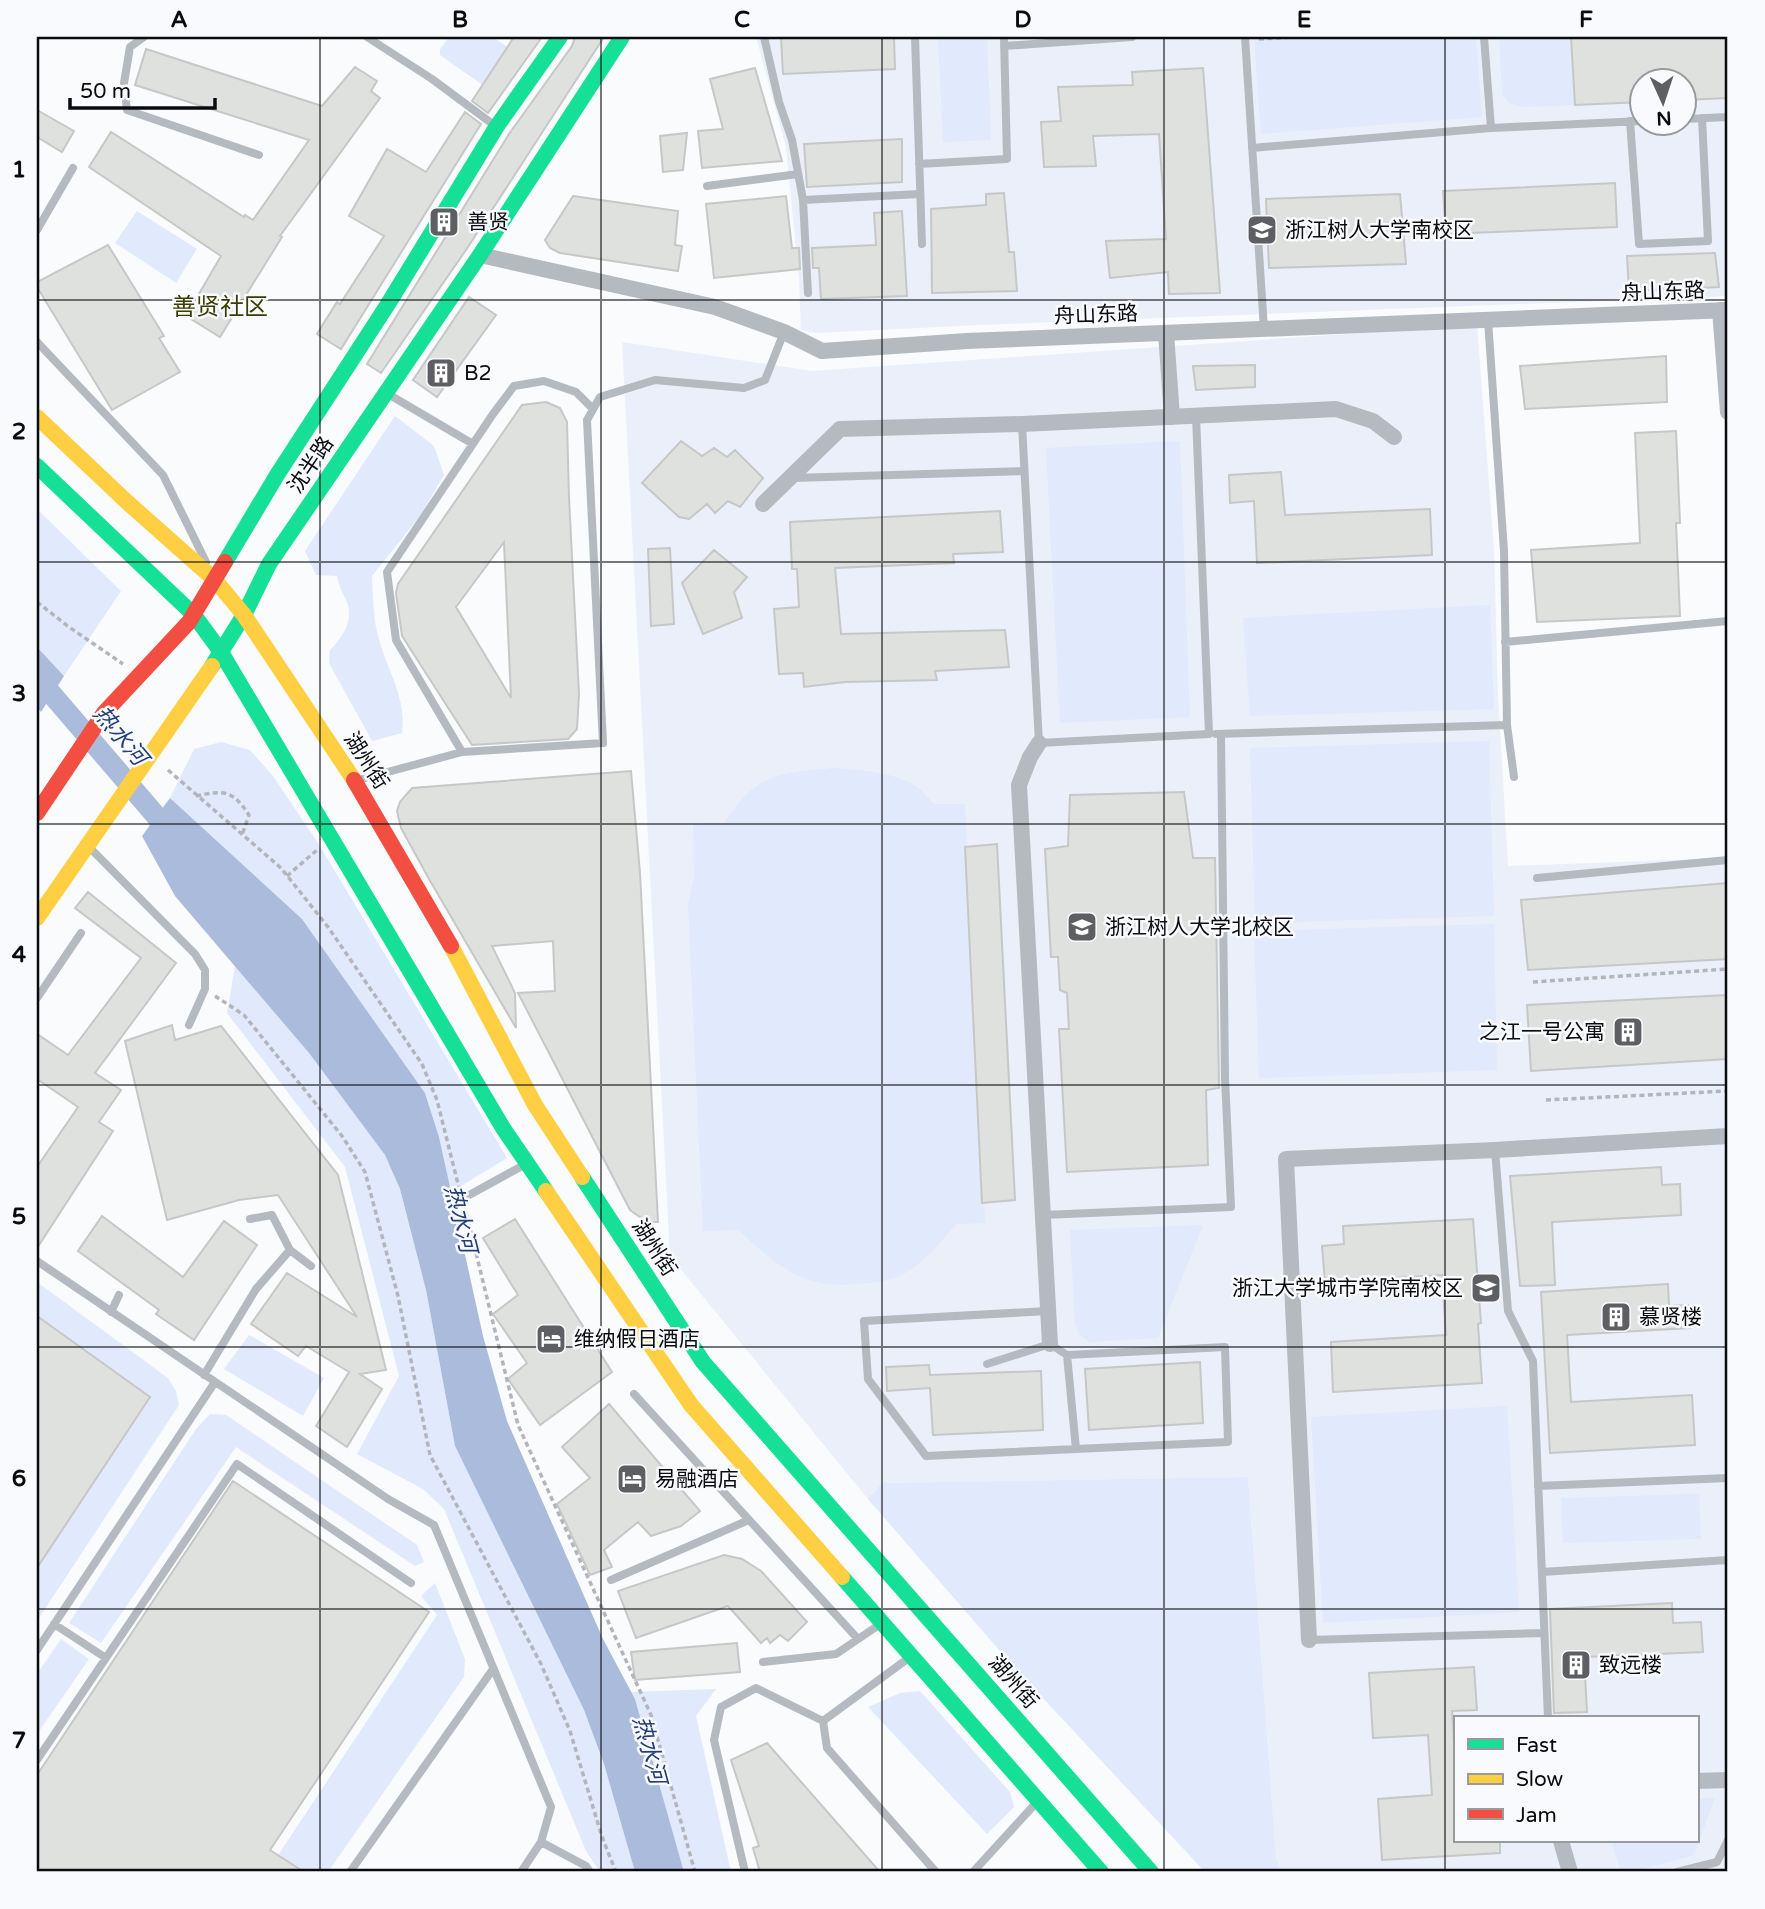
<svg xmlns="http://www.w3.org/2000/svg" width="1765" height="1909" font-family="'Varela Round','Noto Sans SC',sans-serif">
<style>
.built{fill:#eaeff9;fill-rule:evenodd}
.green{fill:#e0eafc}
.water{fill:#abbbdc}
.lines{fill:none;stroke-linecap:round;stroke-linejoin:round}
.canal{stroke:#abbbdc;stroke-width:21}
.building{fill:#dfe1df;stroke:#c6c7c6;stroke-width:2;fill-rule:evenodd}
.path{stroke:#b3b5ba;stroke-width:3.5;stroke-dasharray:5 3.5;stroke-linecap:butt}
.lane{stroke:#b5b9c0;stroke-width:8}
.street{stroke:#b5b9c0;stroke-width:16}
.fast{stroke:#16e098;stroke-width:16}
.slow{stroke:#ffcf43;stroke-width:16}
.jam{stroke:#f24e42;stroke-width:16}
.grid{fill:none;stroke:#0a0b0e;stroke-width:2;stroke-opacity:0.55}
.labels{text-anchor:middle;dominant-baseline:central;stroke-width:5;stroke-linejoin:round;paint-order:stroke}
.poi-label{font-size:21px;fill:#0a0b0e;stroke:#f8fafe;text-anchor:start}
.street-label{font-size:21px;fill:#0a0b0e;stroke:#f8fafe}
.water-label{font-size:23px;font-style:italic;fill:#243d76;stroke:#f8fafe}
.quarter-label{font-size:24px;fill:#3a3d00;stroke:#f8fafe}
.neatline{fill:none;stroke:#0a0b0e;stroke-width:2.5}
.grid-label{font-size:23px;text-anchor:middle;font-weight:bold;fill:#0a0b0e}
</style>
<rect width="100%" height="100%" fill="#f9fbfd"/>
<path class="built" d="M756,37h972v259l-748,29 -164,8 -15,-3 -2,-51 -13,-132zM1642,80h42v42h-42z
M1477,325l17,225 4,145 10,171 220,-8v1014h-447l-5,-14 -28,-381 -366,6 -14,16 -198,-243 -48,-914 190,29zM1455,1718h242v123h-242z"/>
<path class="green" d="M449,37h44l17,12 -26,37 -44,-31v-6z
M938,37h49l4,103 -48,2z
M1254,37h222l6,80 -221,17z
M1499,37h72l4,68 -53,2 -13,-4 -7,-9z
M137,211l60,38 -21,34 -61,-40z
M395,416l39,30 10,29 -24,41 -48,60c1,18 1,38 5,56 8,35 30,64 25,101l-30,8 -43,-78 1,-13c13,-13 26,-32 15,-52 -4,-8 -6,-12 -8,-22l-21,-1 -11,-24z
M1180,441l10,276 -130,6 -14,-275z
M37,509l84,82 -57,85 -27,-29z
M1490,605l4,104 -244,7 -7,-98z
M1489,741l5,175 -239,7 -5,-175z
M221,742l29,8 23,26 45,67 189,315 -56,34 -12,-55 -14,-44 -123,-174 -132,-121 24,-49z
M832,768c26,2 58,3 82,17 7,4 14,13 20,19h31l20,419 -29,1c-15,18 -31,38 -51,49 -13,8 -33,10 -48,11 -56,5 -79,-18 -119,-54l-35,1 -15,-327 6,-27 -1,-53 31,-1c33,-50 52,-49 108,-55z
M1494,924l3,146 -238,8 -5,-147z
M235,966l74,87 76,102 15,34 26,101 29,156 129,264 20,54 31,108h-35l-14,-21 -142,-342 -21,-20 -66,-35 42,-78 -54,-209 -118,-154z
M1203,1225l-45,113 -69,4 -9,-7 -5,-11 -5,-94z
M37,1282l131,96 8,13 3,14 -142,216v-53l113,-171 -113,-81z
M249,1335l75,43 -21,38 -79,-47z
M1507,1406l12,206 -196,11 -12,-206z
M210,1414l16,1 191,130 7,17 -9,4 -179,-119 -135,196 -32,-20 127,-194z
M1248,1477l28,380 5,15h-76l-192,-206 -145,-167 14,-16z
M1699,1494l2,45 -138,4 -2,-45z
M435,1583l30,76 -1,18 -136,195h-61l170,-257 -16,-19z
M61,1639l28,20 -52,75v-60z
M716,1689l-20,27 35,156h-47l-49,-173 -4,-7z
M920,1691l90,101 4,15 -27,27 -119,-127 32,-14z
M1715,1798l-21,57 -62,17h-11l-10,-31h86v-42z"/>
<path class="water" d="M37,647l27,29 -23,36 -4,-5z
M170,798l132,121 123,174 14,44 44,199 24,85 96,218 32,60 49,173h-49l-31,-108 -20,-54 -129,-264 -29,-156 -26,-101 -15,-34 -76,-102 -134,-157 -33,-60z"/>
<g class="lines">
<path class="canal" d="M37,677l138,161"/>
</g>
<path class="building" d="M514,37h28l-54,76 -16,-12z
M575,37h29l-136,210 -87,126 -14,-9 142,-230 63,-88z
M781,37h113l1,32 -112,5z
M1571,37h157v61l-44,2v-20h-42v22l-67,3z
M146,49l176,57 33,-39 22,14 -6,10 9,7 -100,138 2,1 -62,100 -34,-21 35,-60 -132,-89 22,-35 133,85 1,-2 8,5 56,-80 -174,-55z
M755,68l27,93 -80,7 -4,-37 25,-2 -13,-50z
M1203,68l17,225 -51,1 -1,-22 -58,6 -4,-37 60,-2 -7,-105 -66,2 3,30 -52,1 -3,-45 20,-1 -3,-34 75,-2 -1,-13z
M37,110l37,21 -12,21 -25,-15z
M465,112l16,12 -140,225 -24,-15 20,-32 3,2 44,-68 -35,-20 38,-67 39,23z
M687,133l-4,37 -20,2 -3,-36z
M902,139v43l-95,5 -3,-43z
M1615,183l2,44 -171,7 -3,-43z
M1004,193l5,59h5l3,39 -85,2 -1,-84 55,-4v-11z
M1400,194l6,70 -137,4 -3,-69z
M573,196l105,15 -3,34 7,1 -4,25 -118,-18 -10,-5 -5,-8z
M786,196l6,52h7l1,21 -86,9 -8,-74z
M902,211l5,85 -86,3 -2,-31h-6l-1,-20 64,-3 -2,-32z
M108,245l56,91 -5,2 21,34 -68,38 -75,-123v-5z
M1715,253l4,34 -90,4 -2,-35z
M469,297l27,18 -59,82 -24,-17z
M1666,356l1,46 -142,7 -5,-43z
M1255,365v22l-59,3 -3,-24z
M546,402l14,6 7,14 2,76 10,196 -2,35 -9,10 -96,6 -70,-109 -6,-43 2,-9 124,-179zM504,542l7,156 -55,-91z
M1676,431l4,92h-4l4,93 -143,6 -6,-72 109,-7 -5,-110z
M681,441l21,15 12,-8 13,9 8,-7 28,28 -23,29 -12,-6 -13,12 -8,-9 -18,15 -10,-2 -37,-34z
M1281,472l4,43 145,-6 2,46 -175,8 -3,-62 -24,2 -1,-28z
M1000,511l3,41 -50,2 1,9 -119,5 6,66 164,-4 4,37 -74,4 2,9 -92,2 -41,5 -1,-14 -24,1 -5,-65 25,-2 -2,-38h-5l-2,-47z
M670,548l4,76 -23,2 -3,-77z
M714,550l33,27 -13,15 8,26 -39,16 -21,-51z
M631,771l9,102 18,349h-11l-17,-12 -112,-217 37,-2 -2,-50 -61,5 23,47 1,35 -87,-149 -28,-51 -4,-17 3,-9 12,-14z
M1184,792l9,66h22l4,230 -13,2 2,75 -141,7 -8,-143h10l-2,-36 -7,-3 -2,-33h-7l-6,-108 23,-3 2,-51z
M997,844l18,356 -33,3 -17,-356z
M1728,883v76l-200,11 -7,-70z
M88,892l88,71 -81,110 26,17 -22,32 14,9 -76,117v-81l41,-60 -41,-28v-45l31,21 73,-97 -66,-50z
M1728,995v64l-197,12 -4,-66z
M172,1025l3,15 46,-14 117,149 48,195 -26,4 22,15 -35,58 -31,-21 33,-54 -43,-26 -8,10 -47,-32 36,-51 70,44 -79,-122 -39,5 -72,20 -42,-179z
M1661,1167l1,18 18,-1 1,31 -129,7 3,63 -35,1 -10,-110z
M102,1216l81,61 41,-56 33,24 -63,95 -38,-26 3,-4 -81,-59z
M515,1219l97,153 -72,53 -32,-46 19,-16 -34,-49 25,-19 -35,-57z
M1473,1219l8,104 -3,1 4,59 -149,9 -2,-50 115,-7 -4,-60 -117,7 -3,-36 22,-2 -1,-18z
M1668,1284l1,22 19,-1 2,23 -123,7 4,67 121,-7 3,50 -145,8 -9,-161z
M37,1316l113,81 -113,171z
M1200,1362l3,61 -114,7 -4,-61z
M929,1365l1,10 111,-4 2,59 -110,5 -3,-47 -43,3 -1,-24z
M609,1404l91,107 -19,15 -30,10 -13,-14 -34,28 8,17 -22,8 -33,-71 33,-26 -28,-31z
M233,1481l196,131 -159,238 34,22h-267v-97z
M724,1555l18,4 19,12 46,51 -19,19 -8,-6 -10,8 -3,-5 -6,5 -33,-37 -92,32 -18,-47z
M1672,1603l1,20 28,-1 2,30 -119,5 3,55 -33,1 -4,-104z
M737,1643l3,29 -105,8 -4,-28z
M1474,1667l3,43 -25,1 3,49v81h45v12l-118,7 -4,-61 54,-4 -4,-60 -55,3 -4,-65z
M767,1743l113,129h-120l-7,-24 6,-2 -28,-86z"/>
<g class="lines">
<path class="path" d="M1259,39l36,-2
M37,602l32,25 54,37
M168,770l113,98 47,59 94,137 15,36 22,88
M196,796c28,-6 37,-6 53,19l-7,20
M287,876l30,-26
M1533,982l195,-13
M215,996l29,19 98,121 23,36 33,124 32,159 111,209 29,67 32,106 14,35
M1546,1100l182,-9
M466,1212l52,213 133,290 44,157"/>
<path class="lane" d="M144,37l-14,10 -6,36 3,27 132,45
M367,37l65,42 62,46
M764,37l15,65 13,38 11,60 5,93
M915,37l7,207
M1245,37l19,292
M1484,37l7,91
M1004,46l128,-9
M1684,119l44,-2
M1630,121l9,123 69,-3 -6,-123
M1252,148l239,-20 151,-7
M919,164l88,-5 -3,-122
M707,186l91,-12
M803,200l117,-6
M37,230l36,-62
M1488,320l16,231 3,174 7,52
M37,342l126,133 43,87
M388,394l85,50
M1022,424l17,319 170,-9 -13,-318
M793,478l231,-7
M1505,642l223,-21
M1216,734l291,-9
M462,752l-66,-112 -9,-68 106,-158 21,-28 30,-5 32,11 17,17
M358,780l104,-28 141,-9 -16,-323 13,-23 55,-17 89,8 21,-8 19,-48
M91,849l104,105 10,16v19l-16,36
M1537,878l191,-18
M37,998l44,-65
M1495,1150l13,161 25,50 15,357
M462,1199l62,-34
M1043,1215l188,-8 -6,-129 -4,-344
M250,1219l22,-4 18,35 21,16
M37,1261l351,238 46,26 117,282 -10,35 -20,30
M111,1312l8,-17
M1067,1355l9,94
M987,1364l63,-20 17,11 158,-8 3,95 -302,14 -58,-77 -4,-58 184,-10
M204,1375l52,-86 34,-39
M634,1394l224,245
M1538,1486l190,-8
M1542,1572l186,-12
M611,1580l138,-60
M54,1624l52,34
M1309,1640l235,-7
M37,1650l178,-268
M763,1662l73,-8 43,-29
M823,1721l4,27 109,124
M37,1760l200,-296 174,119
M541,1842l45,24 4,6
M350,1872l143,-203
M745,1872l-31,-132 7,-33 35,-19 67,33 87,-64
M973,1872l63,-69
M1677,1872l40,-10 11,-22"/>
<path class="street" d="M480,255l235,52 69,25 38,19 145,-10 761,-31
M1720,310l8,102
M1166,333l6,84
M763,504l77,-75 182,-5 314,-15 37,12 21,16
M1039,743l-9,14 -11,28 31,559
M1309,1640l-23,-481 209,-9 233,-14
M1697,1781l31,-1
M1561,1841l9,31"/>
<path class="fast" d="M37,466l157,149 27,37 282,476 43,63
M225,562l52,-87 111,-171 109,-178 63,-89
M212,666l32,-51 25,-51 211,-309 142,-218
M582,1177l121,185 448,510
M842,1577l259,295"/>
<path class="slow" d="M37,417l90,85 88,78 29,35 110,165
M37,918l175,-252
M451,946l84,159 47,72
M546,1191l145,214 151,172"/>
<path class="jam" d="M354,780l97,166
M37,813l67,-100 85,-91 36,-60"/>
</g>
<path class="grid" d="M320,37v1835M601,37v1835M882,37v1835M1164,37v1835M1445,37v1835M37,300h1691M37,562h1691M37,824h1691M37,1085h1691M37,1347h1691M37,1609h1691"/>
<defs>
<g id="building-square" transform="scale(1.575)"><rect x="-9" y="-9" width="18" height="18" rx="4" fill="#5e5f62" stroke="#f8fafe"/><path d="M-4-6H4V6H1V3H-1V6H-4ZM-2.5-4.3h1.7v1.8h-1.7ZM.8-4.3h1.7v1.8H.8ZM-2.5-1h1.7V.8h-1.7ZM.8-1h1.7V.8H.8Z" fill="#fff"/></g>
<g id="university-square" transform="scale(1.575)"><rect x="-9" y="-9" width="18" height="18" rx="4" fill="#5e5f62" stroke="#f8fafe"/><path d="M0-5L7-2L0 1L-7-2ZM-4 1L0 2.5L4 1V4Q0 6-4 4Z" fill="#fff"/></g>
<g id="hotel-square" transform="scale(1.575)"><rect x="-9" y="-9" width="18" height="18" rx="4" fill="#5e5f62" stroke="#f8fafe"/><path d="M-6-4.5h1.5V1H6V5H4.5V3h-9V5H-6ZM-4 0a1.8 1.8 0 1 1 3.6 0ZM.5 0V-2.5h3Q6-2.5 6 0Z" fill="#fff"/></g>
</defs>
<g fill-rule="evenodd">
<use href="#building-square" x="444" y="222"/>
<use href="#university-square" x="1262" y="230"/>
<use href="#building-square" x="441" y="373"/>
<use href="#university-square" x="1082" y="927"/>
<use href="#building-square" x="1628" y="1032"/>
<use href="#university-square" x="1486" y="1288"/>
<use href="#building-square" x="1616" y="1317"/>
<use href="#hotel-square" x="551" y="1339"/>
<use href="#hotel-square" x="632" y="1479"/>
<use href="#building-square" x="1576" y="1665"/>
</g>
<g class="labels">
<g class="poi-label">
<text x="467" y="222">善贤</text>
<text x="1285" y="230">浙江树人大学南校区</text>
<text x="464" y="373">B2</text>
<text x="1105" y="927">浙江树人大学北校区</text>
<text x="1605" y="1032" text-anchor="end">之江一号公寓</text>
<text x="1463" y="1288" text-anchor="end">浙江大学城市学院南校区</text>
<text x="1639" y="1317">慕贤楼</text>
<text x="574" y="1339">维纳假日酒店</text>
<text x="655" y="1479">易融酒店</text>
<text x="1599" y="1665">致远楼</text>
</g>
<g class="street-label">
<text transform="translate(1663 292) rotate(-2)">舟山东路</text>
<text transform="translate(1096 315) rotate(-2)">舟山东路</text>
<text transform="translate(311 465) rotate(-56)">沈半路</text>
<text transform="translate(366 761) rotate(57)">湖州街</text>
<text transform="translate(654 1248) rotate(57)">湖州街</text>
<text transform="translate(1013 1682) rotate(49)">湖州街</text>
</g>
<g class="water-label">
<text transform="translate(120 736) rotate(50)">热水河</text>
<text transform="translate(460 1219) rotate(76)">热水河</text>
<text transform="translate(649 1750) rotate(75)">热水河</text>
</g>
<g class="quarter-label">
<text x="220" y="307">善贤社区</text>
</g>
</g>
<rect width="1765" height="1909" fill="none" stroke="#f8fafe" stroke-width="77"/>
<rect x="1454" y="1716" width="245" height="126" fill="#f8fafe" stroke="#999a9e" stroke-width="2"/>
<rect x="1468" y="1739" width="35" height="10" fill="#16e098" stroke="#999a9e" stroke-width="2"/>
<text x="1516" y="1752" font-size="21" fill="#0a0b0e">Fast</text>
<rect x="1468" y="1774" width="35" height="10" fill="#ffcf43" stroke="#999a9e" stroke-width="2"/>
<text x="1516" y="1786" font-size="21" fill="#0a0b0e">Slow</text>
<rect x="1468" y="1809" width="35" height="10" fill="#f24e42" stroke="#999a9e" stroke-width="2"/>
<text x="1516" y="1822" font-size="21" fill="#0a0b0e">Jam</text>
<g transform="translate(1663 102) rotate(177)"><circle r="33" fill="#f8fafe" stroke="#999a9e" stroke-width="2"/>
<path d="M0-5L12 26L0 18L-12 26Z" fill="#5e5f62"/>
<text y="-10" font-size="19" font-weight="bold" text-anchor="middle" fill="#0a0b0e">N</text>
</g>
<path d="M70 98v10h145v-10" fill="none" stroke="#0a0b0e" stroke-width="3.5"/>
<text x="80" y="98" font-size="21" fill="#0a0b0e" stroke="#f8fafe" stroke-width="5" paint-order="stroke">50 m</text>
<rect x="38" y="38" width="1688" height="1832" class="neatline"/>
<g class="grid-label">
<text x="179" y="27">A</text>
<text x="460" y="27">B</text>
<text x="742" y="27">C</text>
<text x="1023" y="27">D</text>
<text x="1304" y="27">E</text>
<text x="1586" y="27">F</text>
<text x="19" y="177">1</text>
<text x="19" y="439">2</text>
<text x="19" y="701">3</text>
<text x="19" y="962">4</text>
<text x="19" y="1224">5</text>
<text x="19" y="1486">6</text>
<text x="19" y="1748">7</text>
</g>
</svg>
